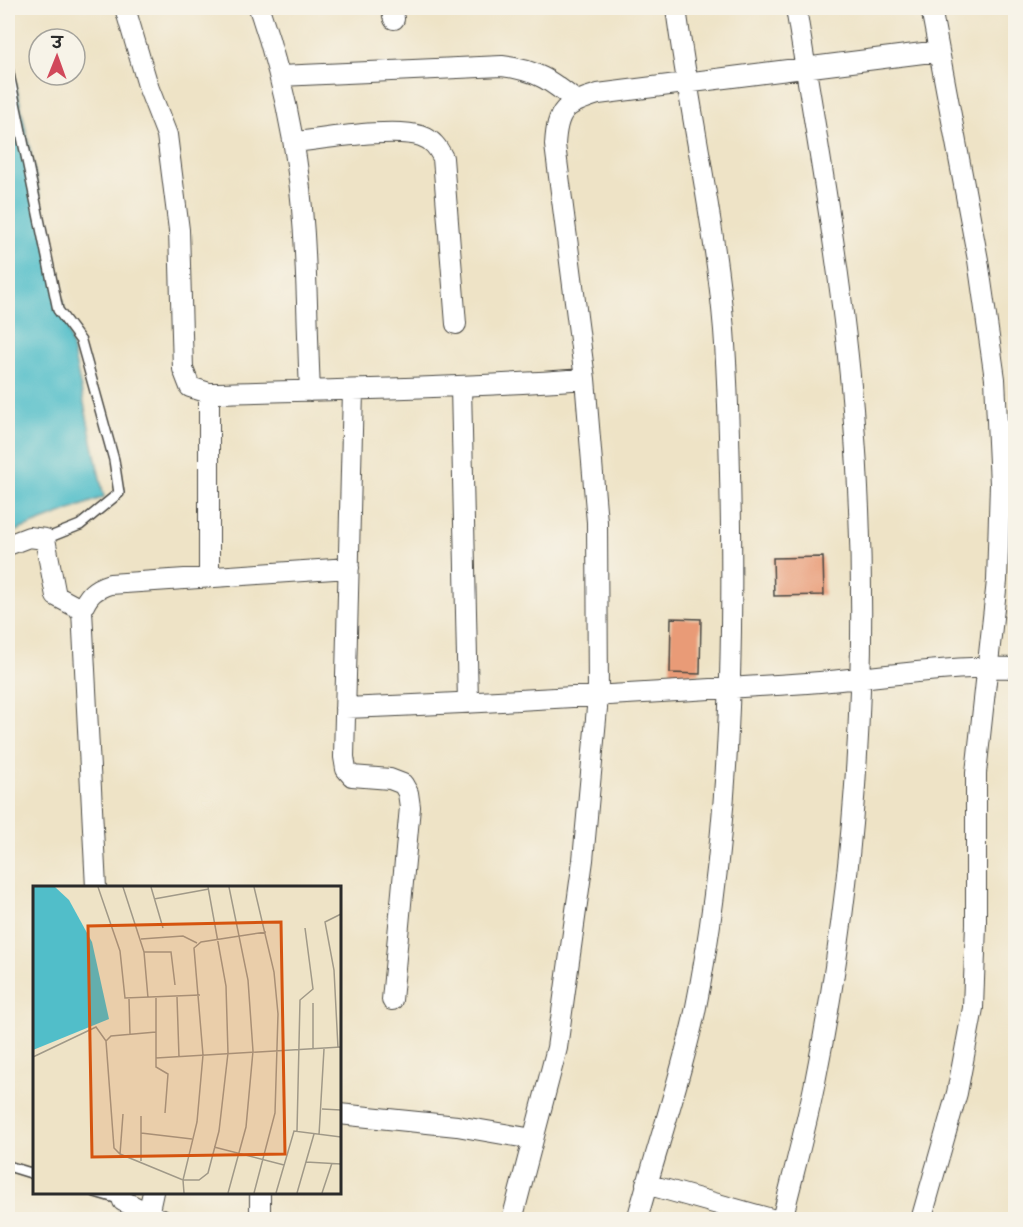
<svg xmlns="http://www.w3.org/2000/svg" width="1023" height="1227" font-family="'Indie Flower','Playpen Sans Deva',sans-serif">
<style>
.water{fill:#51bec9;stroke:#3e747a;stroke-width:1.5}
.building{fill:#e99b77}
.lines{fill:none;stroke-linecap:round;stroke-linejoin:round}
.lane-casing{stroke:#484742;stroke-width:12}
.street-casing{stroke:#484742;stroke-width:22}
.lane{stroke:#fff;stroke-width:9}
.street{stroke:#fff;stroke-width:20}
.inset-road{fill:none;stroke:#a09988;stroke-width:1.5}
.view{fill:#d5540f;fill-opacity:0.15;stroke:#d5540f;stroke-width:3}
.inset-edge{fill:none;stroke:#2b2b2b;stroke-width:3}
</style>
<rect width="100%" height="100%" fill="#f7f3e8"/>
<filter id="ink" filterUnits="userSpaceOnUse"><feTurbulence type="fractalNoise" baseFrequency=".0167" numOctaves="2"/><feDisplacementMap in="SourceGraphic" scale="12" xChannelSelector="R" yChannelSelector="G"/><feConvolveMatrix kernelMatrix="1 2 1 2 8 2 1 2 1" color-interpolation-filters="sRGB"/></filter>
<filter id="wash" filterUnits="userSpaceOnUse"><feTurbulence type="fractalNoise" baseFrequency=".008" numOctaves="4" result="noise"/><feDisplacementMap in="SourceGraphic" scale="24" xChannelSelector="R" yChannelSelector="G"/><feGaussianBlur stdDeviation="1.35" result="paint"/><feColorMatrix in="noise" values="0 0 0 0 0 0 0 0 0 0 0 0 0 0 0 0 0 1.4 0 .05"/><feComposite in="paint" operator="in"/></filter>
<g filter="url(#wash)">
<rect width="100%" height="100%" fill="#eee3c6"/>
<path class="water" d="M8,68l8,16 88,413 -96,37z"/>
<g id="blocks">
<path class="building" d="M823,557l1,38 -50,1 -1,-38z
M671,618l30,1 -1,55 -30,-1z"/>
</g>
</g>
<g filter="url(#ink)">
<use href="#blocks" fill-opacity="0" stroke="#484742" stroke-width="1.5"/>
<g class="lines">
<g class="lane-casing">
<path id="lane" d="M8,69l50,241 23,31 33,119 5,33 -39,32 -35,14
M8,1166l26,8
M95,1192l27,8"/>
</g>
<g class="street-casing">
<path id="street" d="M125,8l24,81 18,46 12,95 4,139 7,18 19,6c125,-3 250,-5 376,-14
M259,8c15,43 26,87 34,132 15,82 13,168 17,251
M391,8l3,11
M280,76l222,-10c34,4 48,14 74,35
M294,142c30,-3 100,-15 127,-6 12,4 17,12 22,22l13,166
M461,387l7,316
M353,390l-9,367 2,12 6,7 38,3 13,5 5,9 2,14 -18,193
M209,393v184
M8,545l21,-8 16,2 11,57 26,14
M345,708c155,-6 308,-15 462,-25 69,-5 140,-18 209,-15
M96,888l-14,-278c6,-15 12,-21 28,-26l239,-16
M339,1114l118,12 76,13
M646,1184l129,36
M120,1192l3,9 39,19
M148,1215l5,-23
M260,1220v-28
M512,1220l45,-172 26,-188 15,-163 -1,-175 -12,-143 -30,-234c2,-36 10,-41 43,-51l341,-43
M637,1220c19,-70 43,-138 58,-208 32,-159 38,-323 36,-485 -1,-65 -2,-131 -7,-197 -9,-108 -34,-215 -48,-322
M782,1220c11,-46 24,-92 33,-138 44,-220 56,-449 38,-673 -11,-135 -36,-268 -57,-401
M921,1220l36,-127 16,-85 3,-84v-151l21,-192 3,-97 -5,-105 -17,-119 -47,-252"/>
</g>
<use href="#lane" class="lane"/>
<use href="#street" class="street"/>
</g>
</g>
<g transform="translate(33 886)">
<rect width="308" height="308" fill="#eee3c6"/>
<path d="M0,1h22l14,13 23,42 17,77 -76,31z" fill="#51bec9"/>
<path class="inset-road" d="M65,1l22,64 5,47 75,-3M90,1l21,65 4,46M118,1l12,41M121,13l55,-10M108,53l42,-3 14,7M111,66h27l4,33M144,111l2,60M123,112v69l12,7 -3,39M96,113l1,35M123,146l-45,4 -5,5 8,107 6,6 63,26h16l9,-7 11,-42 9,-78 -2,-67 -18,-99M305,162l-4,-78 -9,-48 16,-8M280,163v-46M0,171l63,-30 10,14M123,172l185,-11M289,223l19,1M108,230v45M264,245l3,-131 13,-11 -8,-61M108,247l51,6M286,249l5,-86M181,261l70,18M87,268l3,-40M273,276l35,2M151,307l-1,-13 14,-58 6,-67 -9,-107 7,-6 65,-10M195,307l18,-66 7,-76 -5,-71 -19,-93M221,307l21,-80 3,-99 -4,-42 -20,-85M243,307l18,-62 47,6M264,307l17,-59M289,307l10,-30"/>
<path class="view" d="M248,36l4,232 -193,3 -4,-231z"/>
<rect width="308" height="308" class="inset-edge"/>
</g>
<rect width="1023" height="1227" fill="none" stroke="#f7f3e8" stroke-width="30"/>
<g transform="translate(57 57) rotate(1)"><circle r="28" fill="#f7f3e8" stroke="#a5a39c" stroke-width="1.5"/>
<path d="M0-4.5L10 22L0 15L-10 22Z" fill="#d1495b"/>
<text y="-9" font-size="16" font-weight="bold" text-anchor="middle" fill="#2b2b2b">उ</text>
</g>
</svg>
